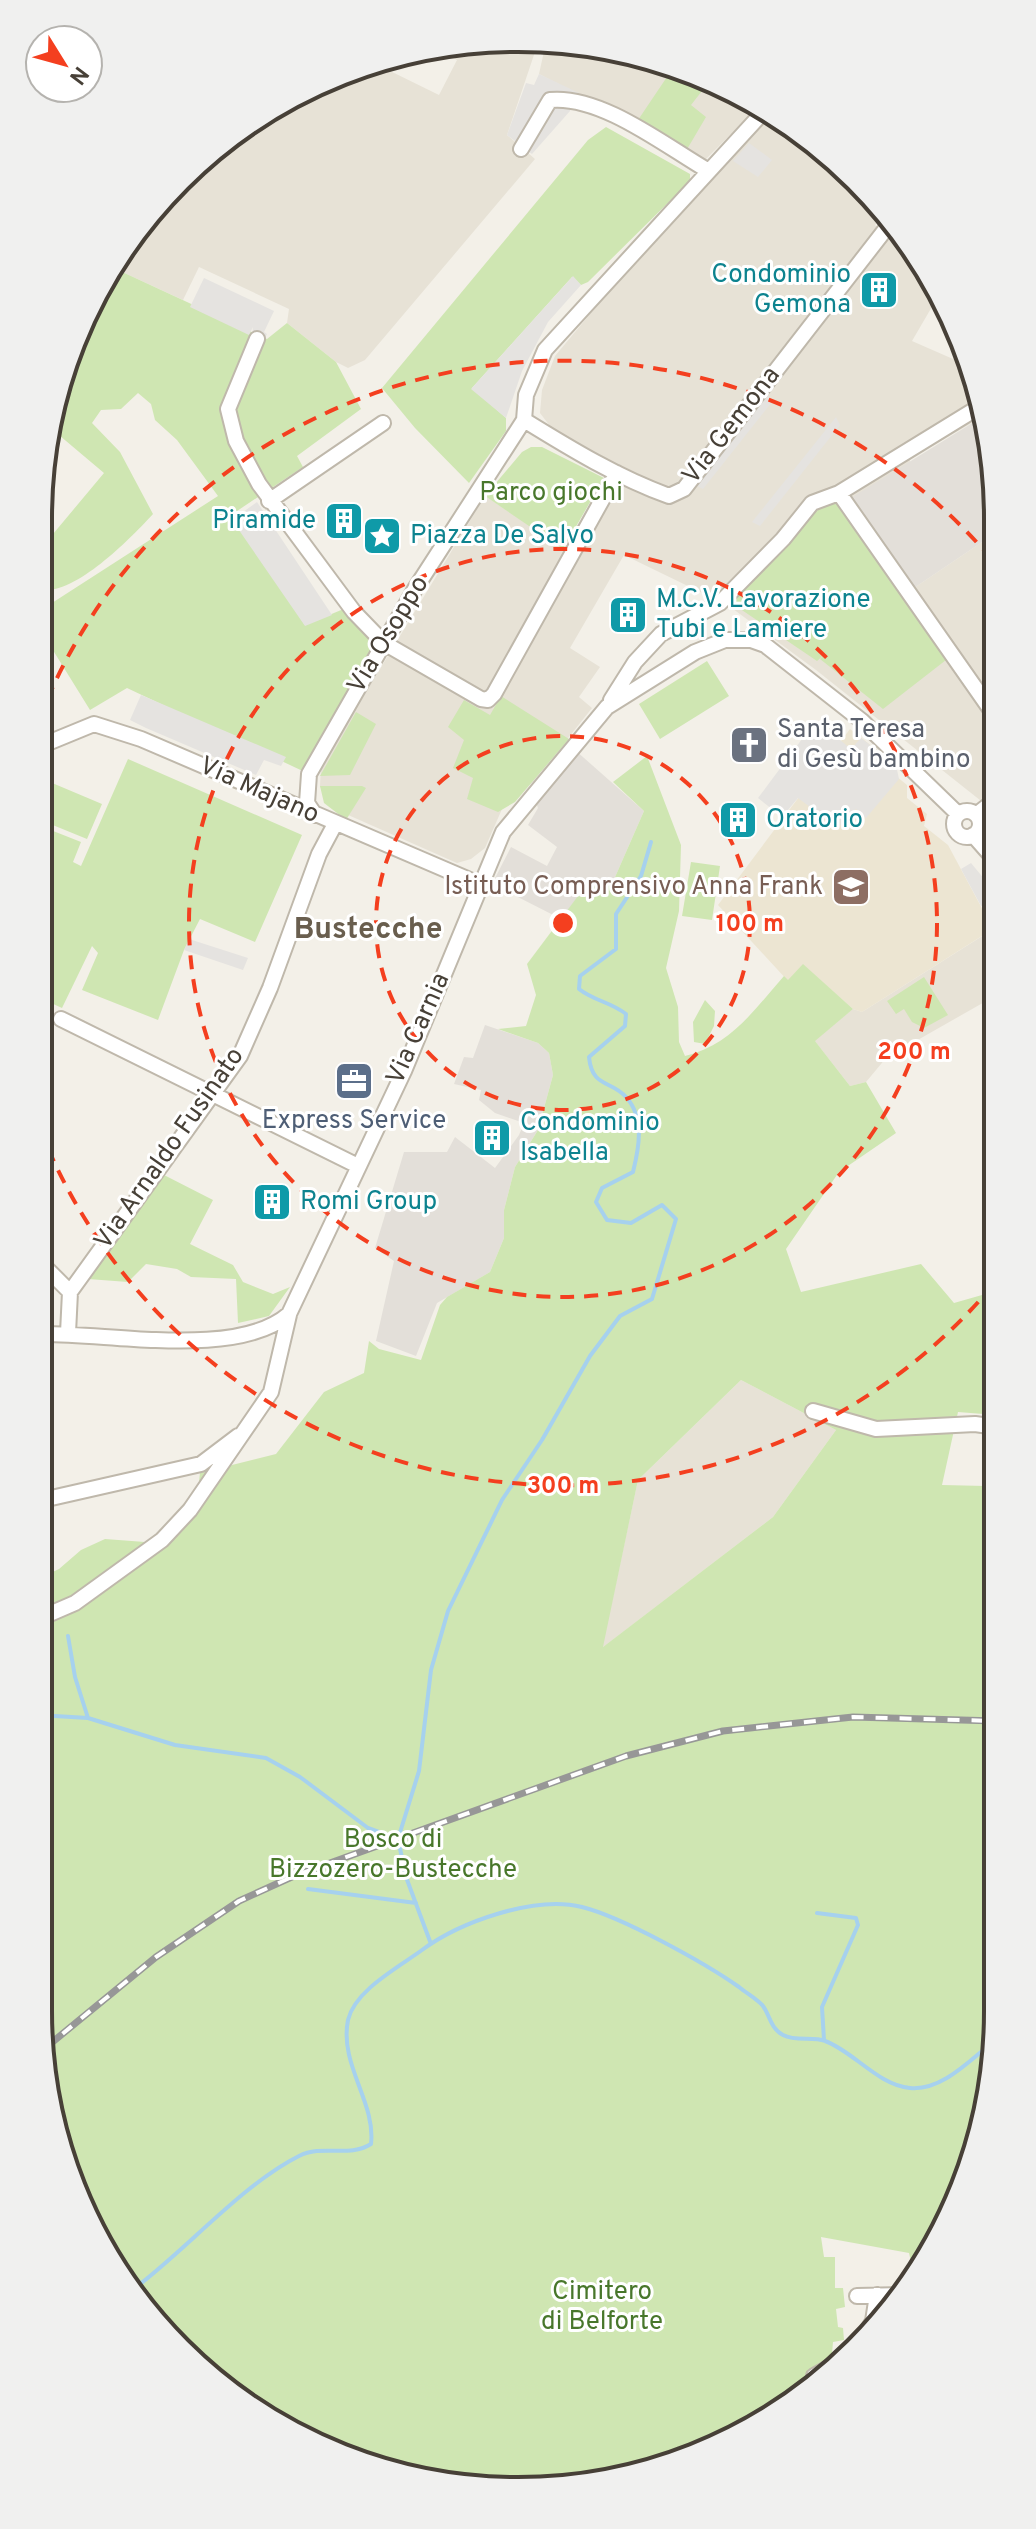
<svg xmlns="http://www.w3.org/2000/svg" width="1036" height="2529" font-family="Overpass,sans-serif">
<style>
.residential{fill:#e7e2d6}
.industrial{fill:#e3dfd9}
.education{fill:#ece5d2}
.green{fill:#cfe6b2;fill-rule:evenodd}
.parking{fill:#e5e3e0}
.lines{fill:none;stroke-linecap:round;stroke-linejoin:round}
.stream{stroke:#a6d1ee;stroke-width:4}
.street-casing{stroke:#bfb8ab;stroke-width:18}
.street{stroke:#fff;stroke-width:14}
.rail-casing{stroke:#979797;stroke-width:7}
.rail{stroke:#fff;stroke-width:4;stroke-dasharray:12;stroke-linecap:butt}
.ring{fill:none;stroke:#f43f1f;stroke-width:4;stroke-dasharray:14 10}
.labels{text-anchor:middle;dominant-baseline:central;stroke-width:6;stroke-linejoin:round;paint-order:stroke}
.culture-label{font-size:26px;fill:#0d838f;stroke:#fff;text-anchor:start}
.street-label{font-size:26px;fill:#474037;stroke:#fff}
.park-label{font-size:26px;fill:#48772b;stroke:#fff}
.worship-label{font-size:26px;fill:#5b616d;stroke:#fff;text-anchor:start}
.education-label{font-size:26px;fill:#785e54;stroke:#fff;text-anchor:end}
.service-label{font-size:26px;fill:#4e5e75;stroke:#fff}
.quarter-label{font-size:30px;font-weight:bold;fill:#695e4e;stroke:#fff}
.rim{fill:none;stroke:#474037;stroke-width:4}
.centre{fill:#f43f1f;stroke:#fff;stroke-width:4}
.ring-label{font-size:24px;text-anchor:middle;font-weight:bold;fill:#f43f1f;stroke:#fff;stroke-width:6;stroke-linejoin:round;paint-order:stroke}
</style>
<rect width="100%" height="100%" fill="#f3f0e8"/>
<path class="residential" d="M486,39l51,7 -30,89 28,24 -170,201 -17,8 -12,-6 -49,-39 2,-14 -90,-42 -16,33 -65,-30 39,-68 148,-114 77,-21 57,28 18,-35 -16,-9z
M545,47l127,16 87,43 -54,54 -166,-86z
M773,113l11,6 95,83 7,11 -11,12 44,36 21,32 -28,48 41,18 9,-9 20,67 -72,42 1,131 83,-56 1,278 -179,-142 -87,-64 -105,-51 -54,93 30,19 -21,30 13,11 -59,74 -31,27 -17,39 -14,11 -14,4 -127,-56 -10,-21 1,-20 164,-270 79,52 36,-61 11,-25 -58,-32 -13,-17 2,-23 13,-34 81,-97z
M995,928v68l-109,62 -20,24 -16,4 -36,-46 39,-31 9,3z
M741,1380l95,50 -63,87 -171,131 36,-168z"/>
<path class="industrial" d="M982,417l12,38v79l-83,56 -60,-92z
M575,750l69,61 -32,73 -47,37 -73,-37 19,-37 36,19 10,-19 -29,-22 10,-17 -3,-8z
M485,1025l53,18 11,10 4,22 -15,55 -23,37 -11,43v28l-14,34 -53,31 -21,53 -40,-15 18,-80 -19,-13 29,-96h43l8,-15 40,31 24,-33 5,-12 -29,-10 -16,-13 2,-10 -27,-6 10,-27 9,1z"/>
<path class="education" d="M850,729l46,36v11l11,9v13l20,16 -3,12 24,19 45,84 -131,83 -9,-3 -50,-44 -15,16 -70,-76z"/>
<path class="green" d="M675,65l34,17 -18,23 15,12 -20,34 -50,-28z
M606,127l84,47v7l-102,101 -7,3 -9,-8 -100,111 34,30v13l-37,52 -54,-55 -33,-40 206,-248z
M118,270l149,69 20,-16 49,39 25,47 -64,47 6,11 -72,48 -6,-8 80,118 41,-17 38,35 -75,131 -182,-86 -37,22 -52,-84v-14l180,-116 -41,-56 -22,-20 -4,-16 -13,-11 -17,16 -20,1 -9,13 28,29 33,62c-22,24 -81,85 -115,75v-37l66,-79 -51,-43 10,-66z
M531,447h11l62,31 -41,71 -78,-53 37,-44z
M834,493l112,167 -63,49 -63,-50 7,-7 -10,9 -87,-59z
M707,661l22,35 -69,43 -21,-35z
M501,696l68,43 -54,63 -17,10 -31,-13 6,-21 -20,-10 11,-28 -16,-13 16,-27 26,15z
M356,712l20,12 -26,51 -30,1z
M647,756l34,89 -2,66 -13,57 12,39 1,35 6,14c46,-11 69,-46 99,-80l4,4 15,-16 50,45 -38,32 35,45 16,-4 30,51 -57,39 -53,77 15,43 120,-28 33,39 42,-12v124l-38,-3 -16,73 44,1 8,47 3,1 1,477 -25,154 -59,110 -5,-22 -88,-16 3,20h11v31h8l2,19 -9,2 2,18 5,1 1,12 -11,2 -2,24 -47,44 -172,72 -157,5 -177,-60 -121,-100 -93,-161 -26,-155v-432l21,-10 22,-19 24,-11 40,3 23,-15 30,-36 2,-18 76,-19 48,-62 40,-19 5,-32 10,8 42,11 19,-55 7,-8 43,-25 14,-34v-28l11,-43 23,-37 15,-55 -4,-22 -11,-10 -40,-14 28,-3 10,-31 -9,-31 57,-76 28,-4 32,-73 -31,-29zM741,1380l95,50 -63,87 -170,130 35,-167z
M128,759l174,76 -47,107 -55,-23 -16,31 -26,70 -76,-30 16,-37 -6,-7 -30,62 -24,-11v-172l43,17 -8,20 8,4z
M38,777l64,27 -15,35 -49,-20z
M320,786h42l4,2 -20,32 -22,-17z
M691,862l29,4 -8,54 -30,-4z
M924,977l24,38 -24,13 -12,-6 -8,-13 -8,5 -9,-13z
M705,1000l10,11 -1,15 -9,18 -11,-2 -1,-20z
M164,1175l49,25 -23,44 43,21 10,17 30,12 17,-7 -21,29 -31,7 -2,-44 -45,-2 -14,-8 -31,-5 -18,18 -40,-3z"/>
<path class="parking" d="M539,74l40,19 -9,18 -38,43 -25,-19 19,-52 8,2z
M749,143l23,17 -14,17 -25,-16z
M573,276l8,9 -33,37 -26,49 -16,47 -35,-29z
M204,278l70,33 -10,21 3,2 -4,8 -11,-6 1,-9 -4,8 -59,-28z
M767,394l5,8 -69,87 -8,-4z
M836,417l4,8 -80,101 -8,-4z
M257,502l75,113 -27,11 -73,-106z
M141,695l145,62 -5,9 -17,-6 -8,15 -110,-47 -16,-8z
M823,726l28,23 10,-11 35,27 3,14 -33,39 -10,-9 -18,19 -40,-30 -16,19 -24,-19 44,-59h12z
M971,863l24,29v10l-14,4 -20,-37z
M189,939l59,19 -5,12 -59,-20z"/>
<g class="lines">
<path class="stream" d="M68,1636l7,41 13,41
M38,1715l50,3 87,27 91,13 34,19 68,51 30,11 8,38 25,67
M398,1839l21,-68 12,-101 17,-59 54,-111 40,-60 48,-84 30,-40 32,-17 24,-80 -14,-14 -31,18 -24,-3 -11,-18 6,-14 31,-16c6,-24 12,-54 -7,-75 -15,-17 -34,-9 -37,-40l36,-31 1,-12c-15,-12 -32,-13 -47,-25l1,-13 36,-27v-35l25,-38 10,-34
M308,1889l108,14
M817,1913l39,5 2,7 -36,82 2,33
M135,2288c52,-39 108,-104 164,-132 24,-12 50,2 72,-12 5,-42 -32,-79 -23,-124 7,-30 51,-53 74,-70 38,-28 113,-55 160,-43 40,10 123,56 157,80 7,6 18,12 24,19 7,10 8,23 20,29 13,7 30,1 42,6 28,10 53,44 85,47 32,3 60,-28 83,-46"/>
<g class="street-casing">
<path id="street" d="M521,149l29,-49c51,-5 114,45 157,70
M257,339l-29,70 8,32 23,43 95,128 30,31 97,56 7,1 6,-6 123,-221
M524,420c47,29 93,57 145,76l15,-7 208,-268
M839,493l156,223
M269,501l114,-78
M611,700l24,-38 26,-28 59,-31 63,-64 29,-36 27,-10 140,-86
M38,747l56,-23 47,15 338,145
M954 824a13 13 0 1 1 26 0a13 13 0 1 1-26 0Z
M315,815l-8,-12 2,-29 106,-185 109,-169 2,-25 19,-45 221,-241
M976,815l19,-15
M973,835l22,25
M61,1019l297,147
M38,1260l32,32
M68,1333l2,-41 170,-236 30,-68 49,-134 16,-30
M38,1334c68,-2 198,26 251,-20l115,-243 99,-239 104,-125 88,-55 30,-12h26l14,5 97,76 96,93
M813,1411l63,18 99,-5 21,3
M38,1501l163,-37 37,-28
M38,1619l37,-16 87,-63 28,-30 81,-118 18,-77
M857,2296l46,-1
M865,2335l8,-14 4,-26
M814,2376l16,-9"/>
</g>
<use href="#street" class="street"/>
<g class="rail-casing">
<path id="rail" d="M44,2049l112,-92 83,-56 55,-25 332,-120 97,-25 130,-14 144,4"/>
</g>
<use href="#rail" class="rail"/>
</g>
<g class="ring">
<circle cx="563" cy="923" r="187"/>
<circle cx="563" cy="923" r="374"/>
<path d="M994 1284A562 562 0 0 1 38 1124M38 722A562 562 0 0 1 994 562"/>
</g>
<defs>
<g id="building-square" transform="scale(2)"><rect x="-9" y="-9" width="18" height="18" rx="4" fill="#0f9aa8" stroke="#fff"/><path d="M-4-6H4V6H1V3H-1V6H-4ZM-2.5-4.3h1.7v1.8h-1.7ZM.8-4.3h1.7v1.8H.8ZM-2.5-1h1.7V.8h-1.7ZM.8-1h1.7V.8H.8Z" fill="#fff"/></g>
<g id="sight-square" transform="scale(2)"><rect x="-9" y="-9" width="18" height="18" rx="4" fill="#0f9aa8" stroke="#fff"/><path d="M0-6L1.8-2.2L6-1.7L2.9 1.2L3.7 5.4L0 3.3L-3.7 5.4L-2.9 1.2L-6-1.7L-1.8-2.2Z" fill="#fff"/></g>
<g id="church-square" transform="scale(2)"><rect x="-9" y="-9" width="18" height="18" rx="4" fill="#6b7280" stroke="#fff"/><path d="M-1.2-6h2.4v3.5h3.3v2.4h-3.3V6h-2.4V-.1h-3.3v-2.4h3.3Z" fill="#fff"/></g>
<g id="school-square" transform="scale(2)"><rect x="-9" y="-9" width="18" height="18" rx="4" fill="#8d6e63" stroke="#fff"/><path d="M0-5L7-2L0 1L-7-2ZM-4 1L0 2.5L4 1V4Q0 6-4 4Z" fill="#fff"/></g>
<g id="office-square" transform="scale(2)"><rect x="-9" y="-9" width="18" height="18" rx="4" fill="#5c6f8a" stroke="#fff"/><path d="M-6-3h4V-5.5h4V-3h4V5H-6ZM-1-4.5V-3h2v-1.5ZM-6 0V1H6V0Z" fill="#fff"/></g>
</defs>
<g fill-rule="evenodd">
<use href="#building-square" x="879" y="290"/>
<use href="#building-square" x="344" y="521"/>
<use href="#sight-square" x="382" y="536"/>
<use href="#building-square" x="628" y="615"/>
<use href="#church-square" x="749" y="745"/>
<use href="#building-square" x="738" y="820"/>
<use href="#school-square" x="851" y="887"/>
<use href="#office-square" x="354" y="1081"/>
<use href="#building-square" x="492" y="1138"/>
<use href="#building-square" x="272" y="1202"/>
</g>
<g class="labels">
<g class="culture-label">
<text x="851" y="275" text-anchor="end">Condominio<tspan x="851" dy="30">Gemona</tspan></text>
<text x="316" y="521" text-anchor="end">Piramide</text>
<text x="410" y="536">Piazza De Salvo</text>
<text x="656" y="600">M.C.V. Lavorazione<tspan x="656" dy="30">Tubi e Lamiere</tspan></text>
<text x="766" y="820">Oratorio</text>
<text x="520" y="1123">Condominio<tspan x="520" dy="30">Isabella</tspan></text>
<text x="300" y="1202">Romi Group</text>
</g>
<g class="street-label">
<text transform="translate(732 426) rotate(-52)">Via Gemona</text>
<text transform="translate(389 635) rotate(-59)">Via Osoppo</text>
<text transform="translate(259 791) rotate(24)">Via Majano</text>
<text transform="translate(419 1029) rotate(-66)">Via Carnia</text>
<text transform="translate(170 1149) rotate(-55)">Via Arnaldo Fusinato</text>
</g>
<g class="park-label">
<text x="551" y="493">Parco giochi</text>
<text x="393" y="1840">Bosco di<tspan x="393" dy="30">Bizzozero-Bustecche</tspan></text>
<text x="602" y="2292">Cimitero<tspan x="602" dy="30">di Belforte</tspan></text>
</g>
<g class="worship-label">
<text x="777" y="730">Santa Teresa<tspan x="777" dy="30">di Gesù bambino</tspan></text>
</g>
<g class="education-label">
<text x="823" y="887">Istituto Comprensivo Anna Frank</text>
</g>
<g class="service-label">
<text x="354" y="1121">Express Service</text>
</g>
<g class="quarter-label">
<text x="368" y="930">Bustecche</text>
</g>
</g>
<path d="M0 0H1036V2529H0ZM518 52H518A466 466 0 0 1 984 518V2011A466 466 0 0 1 518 2477H518A466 466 0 0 1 52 2011V518A466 466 0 0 1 518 52Z" fill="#f0f0ef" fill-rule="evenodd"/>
<path class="rim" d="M518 52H518A466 466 0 0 1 984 518V2011A466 466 0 0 1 518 2477H518A466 466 0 0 1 52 2011V518A466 466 0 0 1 518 52Z"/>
<circle cx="563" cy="923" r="12" class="centre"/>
<g class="ring-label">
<text x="750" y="931">100 m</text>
<text x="914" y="1059">200 m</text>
<text x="563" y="1493">300 m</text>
</g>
<g transform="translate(64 64) rotate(127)"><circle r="38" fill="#ffffff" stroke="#b5b3af" stroke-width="2"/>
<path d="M0-6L14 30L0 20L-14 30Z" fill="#f43f1f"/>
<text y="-12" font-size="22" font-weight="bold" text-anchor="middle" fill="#474037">N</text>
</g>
</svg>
